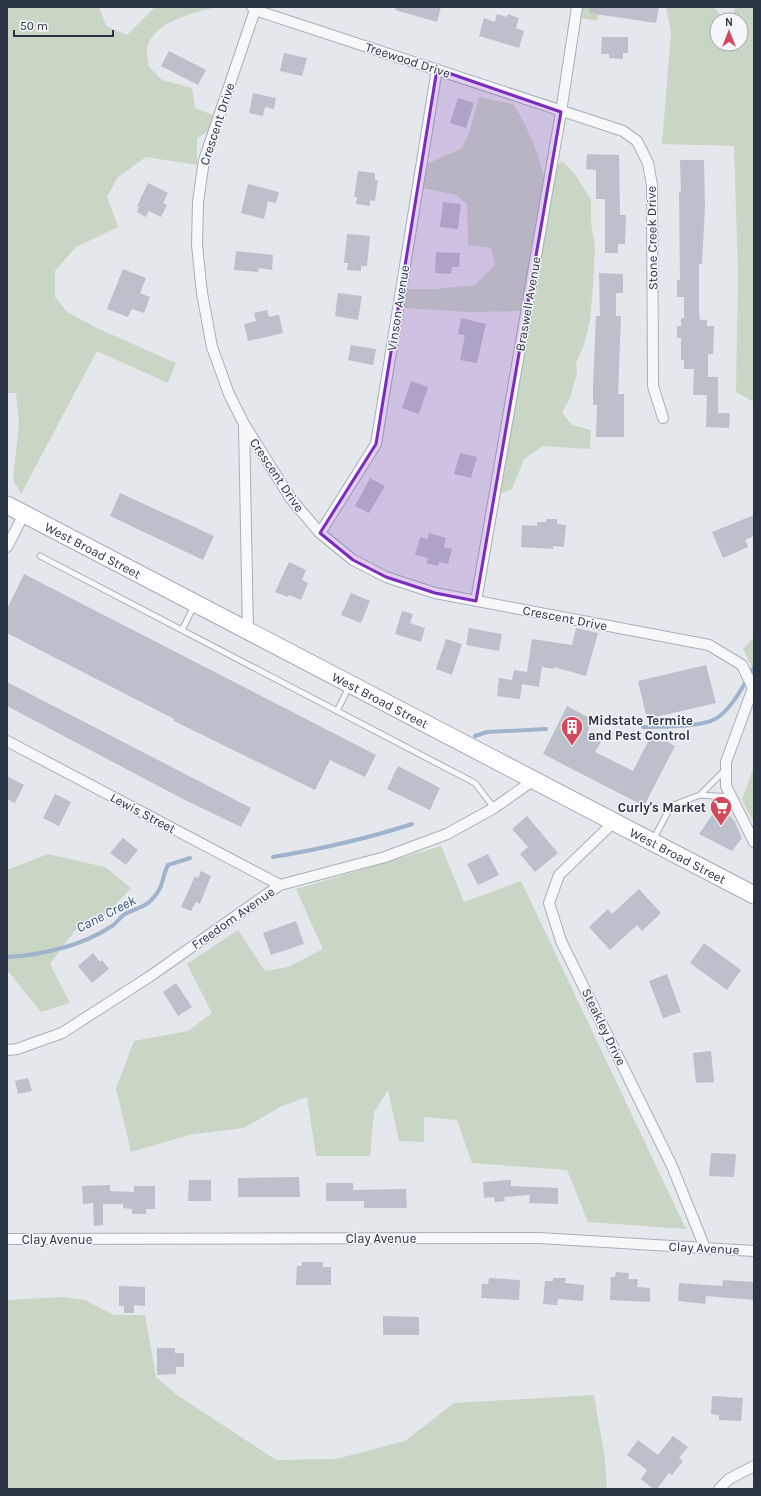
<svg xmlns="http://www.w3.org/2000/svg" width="761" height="1496" font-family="Karla,sans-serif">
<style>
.green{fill:#c9d6c5}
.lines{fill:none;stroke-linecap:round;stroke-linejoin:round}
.stream{stroke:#9fb4cc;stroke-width:4}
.building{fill:#bbc0ca}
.lane-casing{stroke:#a9aeb7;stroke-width:7}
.street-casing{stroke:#a9aeb7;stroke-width:12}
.primary-casing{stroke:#a3abb8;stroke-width:19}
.lane{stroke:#f7f8fa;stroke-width:5}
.street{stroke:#f7f8fa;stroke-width:10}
.primary{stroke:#fff;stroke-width:17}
.marked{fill:#7b2cbf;fill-opacity:0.2;stroke:#7b2cbf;stroke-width:3;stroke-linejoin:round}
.labels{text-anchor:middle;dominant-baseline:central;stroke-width:3;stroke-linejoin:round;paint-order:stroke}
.street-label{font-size:13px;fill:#2b3445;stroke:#f4f6f9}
.poi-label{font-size:13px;font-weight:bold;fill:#2b3445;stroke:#f4f6f9;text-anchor:start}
.water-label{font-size:14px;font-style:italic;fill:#34527a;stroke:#f4f6f9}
</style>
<rect width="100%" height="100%" fill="#e4e7ec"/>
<path class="green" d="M7,7h92l7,19 21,9 28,-28h61c-23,6 -62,14 -69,41 -1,5 1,14 2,19l13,13 30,8 3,20 18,7 -6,17 -10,6v27l-51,-8 -28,20 -11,20 11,30 -42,20 -21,24v26l12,15 32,17 77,34 -8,20 -71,-32 -76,143 -8,-14 6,-57 -3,-30h-9z
M582,7h18l-3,14 -16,-3z
M666,7h48l10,13h-7v24h24v-24h-10l4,-13h19v395l-18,-10 2,-119 -4,-127 -72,-2 9,-111z
M479,97l34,7 11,18 13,30 8,28 -23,131 -54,1 -64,-4 3,-19h29l39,-4 20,-20 -4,-17 -23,-3 -1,-41 -11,-9 -34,-7 5,-24 35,-16 7,-15z
M562,161l13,13 16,26v23l4,23 -2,41 -3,33 -6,25 -8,18 1,10 -7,25 -8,15 10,12 19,5 -1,19 -47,-3 -19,13 -12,30 -12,5 57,-328z
M754,637v34l-11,-22z
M754,766v57l-12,-23z
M441,846l23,56 57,-21 165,348 -98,-7 -21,-52 -95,-7 -15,-43 -33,-3v25l-25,-1 -11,-51 -14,22 -4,44h-54l-9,-59 -27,10 -36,21 -51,6 -62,18 -15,-64 18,-47 54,-10 24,-18 -25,-49 51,-34 27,41 23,-4 35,-18 -27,-60z
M48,854l57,13 26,21 -25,27 -31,15 -25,34 20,39 -29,9 -34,-42v-100z
M63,1297l21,3 30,15h31l11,62 21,18 99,65 60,-1 69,-18 49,-38 140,-8 11,64 2,30h-600v-189z"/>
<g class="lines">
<path class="stream" d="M643,727c17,0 56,0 70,-7 17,-7 32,-37 41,-53
M475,736l12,-4 59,-3
M273,857c48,-8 93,-18 139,-33
M7,957c35,-2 75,-11 105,-31 5,-3 8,-9 13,-12 15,-8 23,-6 34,-24 4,-6 4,-16 9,-25l22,-7"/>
</g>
<path class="building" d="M396,7h45l-4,15 -42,-12z
M589,7h70l-3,16 -67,-10z
M497,14l10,3 1,-3 11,4 -3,10 8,3 -5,17 -40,-12 5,-18 11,4z
M602,37h26v16h-5v6l-14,-1v-4h-8z
M169,51l37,19 -8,15 -37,-19z
M284,53l23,5 -5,18 -22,-5z
M253,93l23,5 -2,11 -9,-2 -2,9 -14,-3z
M458,98l16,5 -8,25 -16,-5z
M587,154l32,1 1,60h6l-1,29h-7v9h-13v-54h-9v-29l-10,-1z
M680,160h24l1,47 -3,57h-3v47l1,9h7v6h7l-1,28h-5v23h10v36h12l-1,15 -23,-1 1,-32h-14l1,-26h-10v-9h-3v-22h-4v-12h4v-8h3v-21h-7v-17h3l-1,-88h2z
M358,171l17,2v7h3l-3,21 -5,-1v6l-14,-2 1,-7h-3z
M148,183l20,10 -5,10 4,2 -6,12 -12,-6 -3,6 -9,-5 2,-5 -2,-1z
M248,184l31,8 -3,11 -8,-2 -4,18 -23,-6z
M443,202l18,2 -3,25 -18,-2z
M347,234l23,2 -3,30h-6v5l-14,-1 1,-7h-4z
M236,251l37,4 -1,15 -13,-2 -1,4 -24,-2z
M436,252l24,1 -1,14h-7l-1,7 -16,-1z
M123,269l23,9 -6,15 10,4 -6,16 -12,-4 -4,8 -21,-8z
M599,273l24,1v19h-7v23h5l-3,78h6v43h-28l1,-32h-4v-19l3,-70h4z
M338,293l24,3 -4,24 -23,-4z
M267,310l2,7 10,-2 4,18 -35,8 -4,-17 12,-3 -2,-8z
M461,318l25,6 -9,39 -17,-3 5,-25 -7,-1z
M351,345l25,4 -3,16 -25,-5z
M411,381l17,6 -9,27 -17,-6z
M460,453l17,4 -6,21 -17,-4z
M370,478l15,8 -16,27 -14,-7z
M120,493l94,43 -11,24 -93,-44z
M754,515v21l-9,4 3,7 -25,11 -11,-26z
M546,519h11v5l9,1 -2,22 -11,-1v3l-32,-2 1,-22 15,1v-4h9z
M429,533l17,5 -2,9 8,2 -4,15 -9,-2 -1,4 -12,-3 2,-5 -13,-3 5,-18 8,2z
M289,562l17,8 -4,10 6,3 -7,17 -12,-5 -1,2 -13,-5z
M24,574l352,181 -11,22 -35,-17 -15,30 -141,-69v-2l-167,-86v-24z
M351,593l19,8 -9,22 -20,-8z
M402,611l11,3 -3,9 15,5 -4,14 -26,-8z
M469,628l33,6 -3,17 -33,-6z
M576,628l22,5 -12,43 -32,-9v2l-12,-2 -3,20 -17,-3 -2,15 -23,-3 2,-18 13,2 2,-10 13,2 5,-33 40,6z
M446,639l16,5 -10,31 -16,-6z
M706,665l10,38 -69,16 -9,-38z
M7,682l244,126 -10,19 -60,-29 -174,-92z
M567,706l26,14 -6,13 15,7 -7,12 38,19 19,-37 23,12 -31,60 -101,-52z
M398,766l42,22 -10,22 -43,-21z
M7,776l17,9 -9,18 -8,-4z
M55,794l16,8 -12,24 -16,-8z
M719,805l15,15 8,18 -10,13 -33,-17z
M527,816l31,37 -23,19 -15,-18 8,-7 -16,-18z
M123,838l15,12 -12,15 -16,-12z
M488,854l11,21 -21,10 -11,-21z
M201,871l10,5 -11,28 -4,-2 -5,9 -10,-4 14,-31 3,2z
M639,889l22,24 -19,18 -5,-6 -27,25 -21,-23 19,-18 4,5z
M296,921l8,23 -33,11 -8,-22z
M704,943l37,27 -14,20 -37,-27z
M93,953l7,9 2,-2 7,9 -17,14 -14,-17z
M667,974l14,38 -18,6 -14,-37z
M176,983l16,24 -14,9 -15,-24z
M711,1051l3,31 -18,1 -3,-30z
M28,1078l4,13 -14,3 -3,-13z
M711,1153l25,1 -2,23 -25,-1z
M299,1177l1,20h-62v-19z
M189,1180h22v21h-23z
M511,1180v6l47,2v16l-29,-1 1,-8 -26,2 1,4 -10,1 -1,-5 -10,1 -1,-16z
M326,1183h27v7l53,-1 1,19h-43v-7h-38z
M110,1185v6l24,1v-6h21v23h-9v5h-14v-5l-9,-1v-4h-20v21l-9,1 -1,-23 -10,1 -1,-18z
M302,1262h21v5h8v18h-35l1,-19h5z
M616,1272l13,1 -1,6h10l-1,8 13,1v14l-40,-2 1,-23h4z
M489,1278l31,2 -1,20 -38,-2 1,-14h6z
M553,1278h13l-1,5 19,2 -1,16 -25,-2 -1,6 -14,-1 2,-23h8z
M723,1280l31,2v18l-48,-4 -1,8 -27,-3 1,-18 43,3z
M119,1286l26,1v19l-11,-1v8h-10v-7h-5z
M383,1316l36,1v18h-36z
M157,1348h18v5h9v14h-8v7l-19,1z
M712,1396l31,2 -2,23 -22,-1v-5l-8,-1z
M673,1436l15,11 -9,11 4,3 -11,14 -3,-2 -12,16h-4l-12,-10 6,-9 -20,-15 11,-15 20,15z"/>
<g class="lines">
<g class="lane-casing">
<path id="lane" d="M40,556l435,227 19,25
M182,630l12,-24
M337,711l12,-24
M700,795l32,2
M653,840l18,-34 29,-11 26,-26"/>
</g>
<g class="street-casing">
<path id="street" d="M252,7l3,3 368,121 14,10 11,22 4,22 1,201 10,32
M256,7l-52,153 -6,42 -1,43 5,48 10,54 17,47 15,30 47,75 29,34 33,27 33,17 49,16 274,52 33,20 11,23 -27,74v24l28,56
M244,425l4,206
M320,533l56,-89 61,-375
M7,547l17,-33
M476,601l85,-489 16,-105
M7,741l273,144
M615,821l-56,54 -10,28 12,38 111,225 33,82
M7,1050l10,-1 45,-16 87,-56 131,-92 105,-28 62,-23 47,-26 40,-28
M7,1239l532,-1 215,13
M719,1489l10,-10 25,-13"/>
</g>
<g class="primary-casing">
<g id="primary">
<path id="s1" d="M7,505l747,390"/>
</g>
</g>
<use href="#lane" class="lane"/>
<use href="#street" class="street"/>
<use href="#primary" class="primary"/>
</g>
<path class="marked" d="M437,69l124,43 -85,489 -41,-8 -49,-16 -33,-17 -33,-27 56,-89z"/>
<defs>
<g id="building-pin" transform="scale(1.15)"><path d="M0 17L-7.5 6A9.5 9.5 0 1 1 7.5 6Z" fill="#d1495b" stroke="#f4f6f9"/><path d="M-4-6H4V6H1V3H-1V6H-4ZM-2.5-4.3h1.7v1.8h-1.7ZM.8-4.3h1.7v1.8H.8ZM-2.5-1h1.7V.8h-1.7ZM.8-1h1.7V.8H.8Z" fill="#fff"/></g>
<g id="supermarket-pin" transform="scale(1.15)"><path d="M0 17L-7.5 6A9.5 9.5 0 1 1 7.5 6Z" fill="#d1495b" stroke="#f4f6f9"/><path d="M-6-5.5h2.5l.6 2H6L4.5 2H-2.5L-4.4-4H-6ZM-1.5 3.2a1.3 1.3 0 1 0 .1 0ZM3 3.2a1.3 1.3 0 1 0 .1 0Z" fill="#fff"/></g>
</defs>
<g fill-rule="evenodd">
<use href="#building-pin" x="572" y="727"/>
<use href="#supermarket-pin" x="721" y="807"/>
</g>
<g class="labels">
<g class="street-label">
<text transform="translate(408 60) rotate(18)">Treewood Drive</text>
<text transform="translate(217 124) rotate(-72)">Crescent Drive</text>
<text transform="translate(652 238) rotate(-91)">Stone Creek Drive</text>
<text transform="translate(528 304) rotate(-80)">Braswell Avenue</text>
<text transform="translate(398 308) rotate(-81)">Vinson Avenue</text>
<text transform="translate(277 475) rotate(56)">Crescent Drive</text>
<text stroke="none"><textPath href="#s1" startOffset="97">West Broad Street</textPath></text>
<text transform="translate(565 618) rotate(11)">Crescent Drive</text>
<text stroke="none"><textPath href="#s1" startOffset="421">West Broad Street</textPath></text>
<text transform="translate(143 813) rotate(28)">Lewis Street</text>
<text stroke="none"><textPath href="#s1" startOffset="757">West Broad Street</textPath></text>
<text transform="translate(233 918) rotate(-35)">Freedom Avenue</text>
<text transform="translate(604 1027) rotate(64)">Steakley Drive</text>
<text x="381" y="1238">Clay Avenue</text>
<text x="57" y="1239">Clay Avenue</text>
<text transform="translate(704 1248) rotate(3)">Clay Avenue</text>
</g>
<g class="poi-label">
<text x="588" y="720">Midstate Termite<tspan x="588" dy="15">and Pest Control</tspan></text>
<text x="706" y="807" text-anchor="end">Curly's Market</text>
</g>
<g class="water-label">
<text transform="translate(106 914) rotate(-27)">Cane Creek</text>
</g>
</g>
<rect width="761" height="1496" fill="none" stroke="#2b3445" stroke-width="16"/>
<g transform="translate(729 32)"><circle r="19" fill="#f4f6f9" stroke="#a4a8b1"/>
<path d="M0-3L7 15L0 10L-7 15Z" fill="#d1495b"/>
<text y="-6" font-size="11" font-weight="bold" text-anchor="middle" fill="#2b3445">N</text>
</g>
<path d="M14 30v6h99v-6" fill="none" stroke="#2b3445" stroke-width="2"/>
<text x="20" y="30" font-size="12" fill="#2b3445" stroke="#f4f6f9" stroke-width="3" paint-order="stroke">50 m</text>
</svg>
